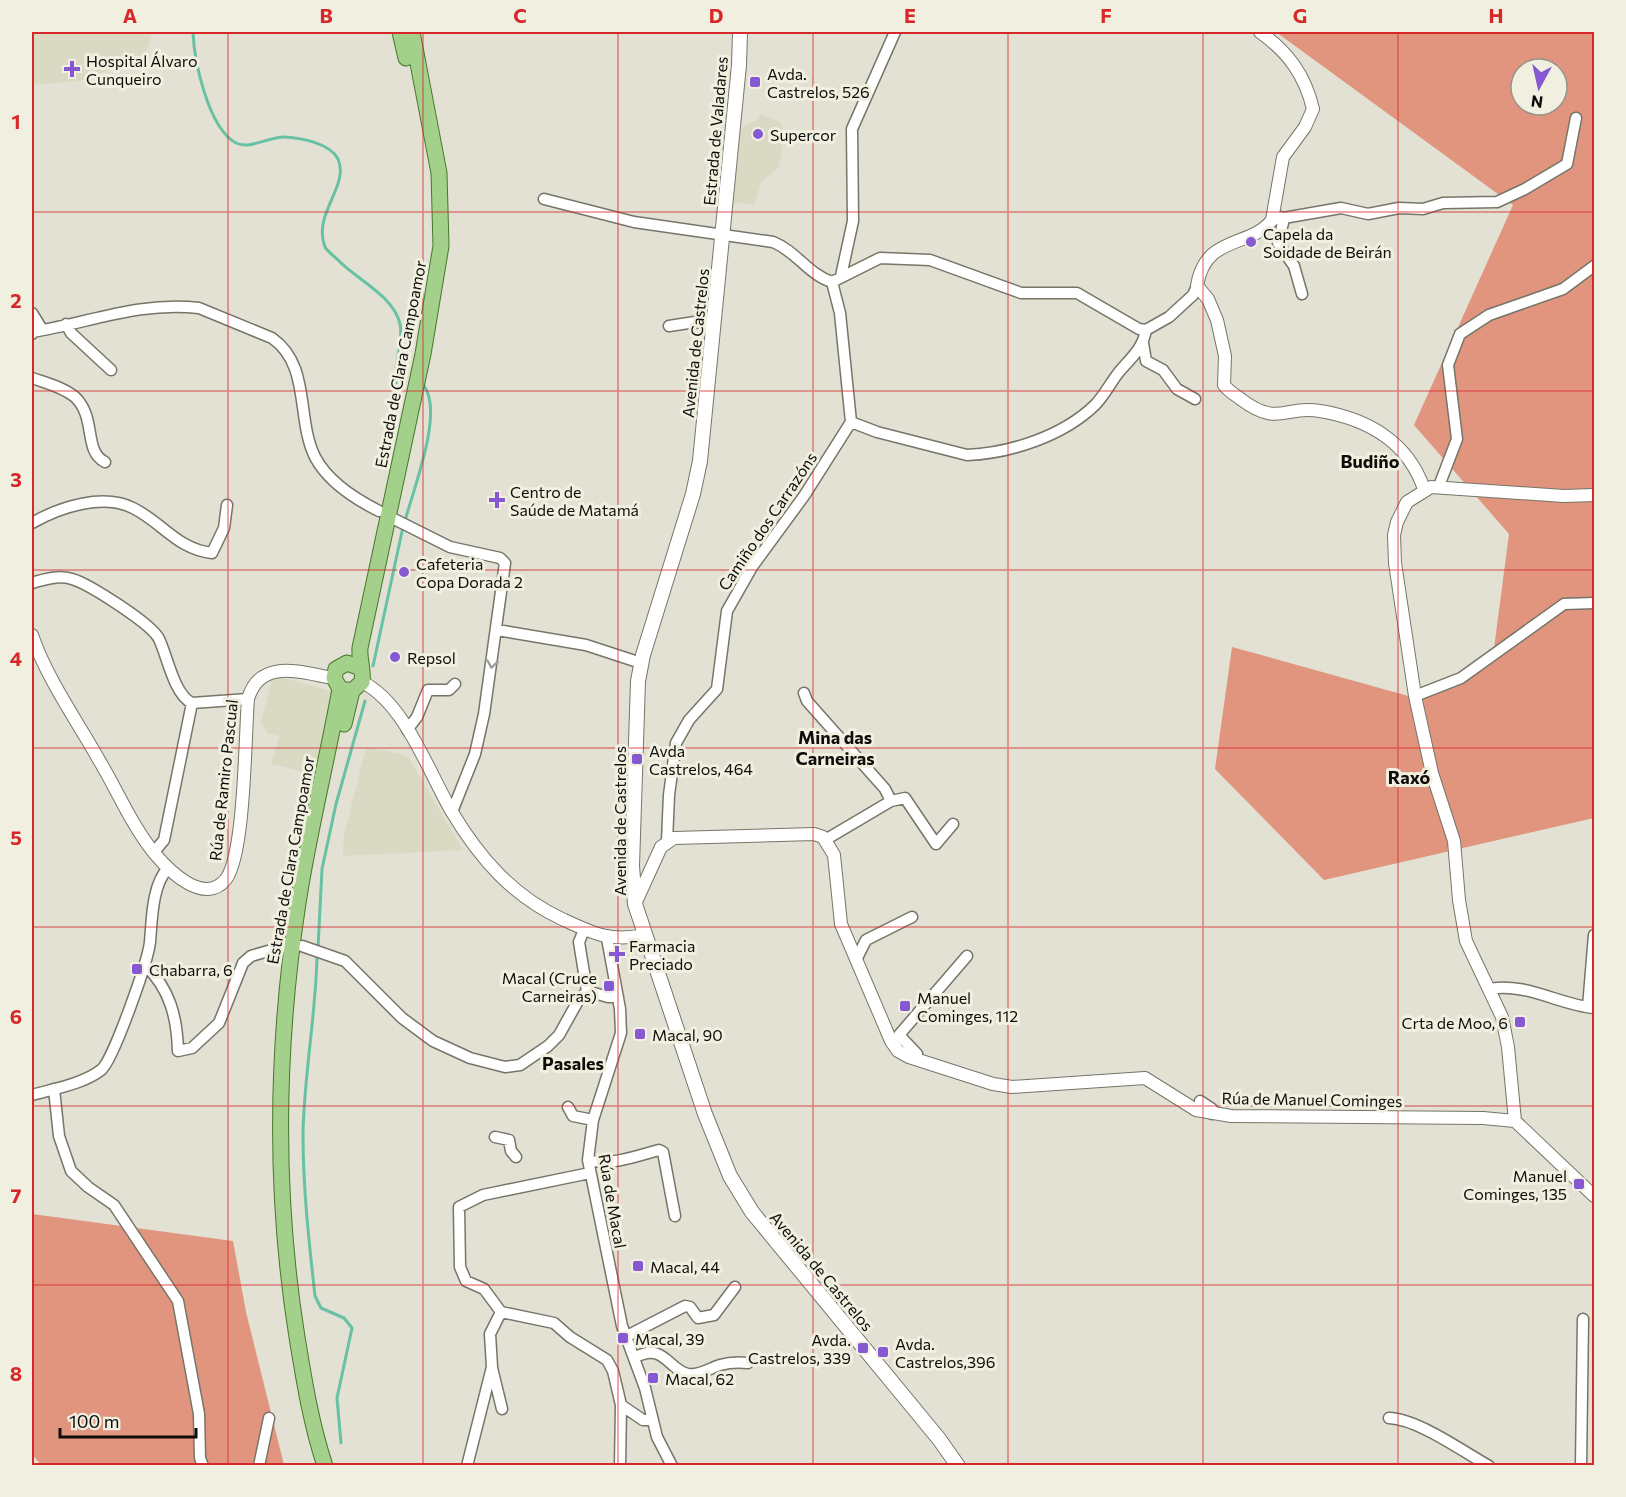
<svg xmlns="http://www.w3.org/2000/svg" width="1626" height="1497" font-family="Commissioner,sans-serif">
<style>
.built{fill:#dad9c3}
.forest{fill:#e1957f;fill-rule:evenodd}
.lines{fill:none;stroke-linecap:round;stroke-linejoin:round}
.stream{stroke:#68c1a3;stroke-width:3}
.minor-casing{stroke:#767568;stroke-width:13}
.tertiary-casing{stroke:#767568;stroke-width:14}
.secondary-casing{stroke:#767568;stroke-width:16}
.primary-casing{stroke:#47772b;stroke-width:17}
.minor{stroke:#fff;stroke-width:10}
.tertiary{stroke:#fff;stroke-width:12}
.secondary{stroke:#fff;stroke-width:14}
.primary{stroke:#a3d08b;stroke-width:15}
.oneway{stroke:#9f9e9d}
.grid{fill:none;stroke:#d62828;stroke-width:1.5;stroke-opacity:0.55}
.poi-dot{fill:#8659d2;stroke:#f0efe0;stroke-width:2}
.labels{text-anchor:middle;dominant-baseline:central;stroke-width:6;stroke-linejoin:round;paint-order:stroke}
.poi-label{font-size:16px;fill:#0e0d09;stroke:#f0efe0;text-anchor:start}
.street-label{font-size:16px;fill:#0e0d09;stroke:#f0efe0}
.neighbourhood-label{font-size:18px;font-weight:bold;fill:#0e0d09;stroke:#f0efe0}
.neatline{fill:none;stroke:#d62828;stroke-width:2}
.grid-label{font-size:20px;text-anchor:middle;font-weight:bold;fill:#d62828}
</style>
<rect width="100%" height="100%" fill="#e2e1d3"/>
<path class="built" d="M32,32h120l-7,25 -66,24 -47,4z
M761,114l21,9v26l-4,19 -16,13 -8,24 -21,-3 8,-74 16,-8z
M273,675l61,17 -21,82 -42,-10 8,-28 -12,-3 -6,-11z
M366,747l35,7 8,4 54,92 -120,6 1,-21z"/>
<path class="forest" d="M1276,32h318v786l-270,62 -109,-111 17,-122 187,52 74,-43 16,-122 -95,-109 99,-220zM1521,69h36v36h-36z
M32,1214l201,27 13,71 38,153h-243l-9,-11z"/>
<g class="lines">
<path class="stream" d="M193,32c1,28 15,96 43,111 14,7 34,-7 49,-6 16,1 45,6 53,22 12,27 -26,55 -13,88 2,4 9,9 13,13 18,19 56,36 62,64 4,21 -7,39 -4,59
M405,521c8,-31 39,-109 19,-135
M373,666l30,-139
M318,948l4,-79 14,-65 29,-103
M317,955c-1,60 -13,119 -14,179 0,55 6,108 12,162l6,12 23,10 8,10 -15,70 4,45"/>
<g class="minor-casing">
<path id="minor" d="M544,199l90,23 139,20c23,9 36,33 59,40l48,-24 50,2 91,33h56l62,36 7,1 23,-13 24,-22 4,-9
M1281,217l2,6 -5,20 16,23 8,28
M1272,220l69,-12 27,6 31,-6 24,1 20,-6 54,-1 28,-13 42,-25 9,-46
M841,276l12,-55 -1,-92 43,-97
M32,313l8,13 -8,8
M66,324l5,9 40,37
M669,326l26,-4 19,2
M32,332c56,-9 108,-31 167,-24l73,30c39,27 24,81 43,119 13,25 40,42 64,54
M1143,343l3,18 17,9 14,19 18,10
M32,378c14,5 31,9 43,19 22,21 8,54 30,65
M851,422l26,10 90,23c44,-2 96,-19 128,-50 9,-9 16,-23 24,-33 12,-14 24,-24 27,-42
M1439,486l18,-47 -9,-74 12,-31 29,-19 74,-26 31,-23
M388,516l62,31 50,11 5,5 -21,151 -9,40 -23,58
M32,523c28,-16 71,-30 101,-15 30,15 44,41 79,45l12,-25 3,-23
M32,583c13,-4 27,-8 40,-4 17,5 80,45 87,60 8,16 15,56 33,64
M497,630l89,15 55,18
M804,693l3,8 78,88 6,12
M1415,696l46,-18 103,-74 30,-1
M407,730l10,-13 11,-27h21l6,-6
M825,840l66,-39 14,-3 31,46 17,-20
M667,841l2,-46 7,-52 13,-23 28,-31 10,-78 25,-44 52,-71 47,-74 -11,-109 -8,-31
M154,852l10,-12 28,-137 56,-4
M607,938l13,71 1,24 -28,87 -5,40 34,166 23,62 12,49 15,29
M302,946l43,15 57,57 31,23 37,17 35,9 15,-2 28,-19 11,-11 19,-34 9,-10 -8,-49 5,-12
M856,960l10,-20 46,-23
M145,965c25,24 32,52 33,86l14,-3 27,-25 24,-60 8,-7 41,-12
M1490,989c35,-7 70,16 104,19
M587,991l21,6h10
M1588,1007l6,-72
M916,1059l1,-5 -18,-19 68,-79
M54,1089l5,47 12,35 17,16 26,18 64,96 21,113 1,44 3,8
M32,1095c21,-6 51,-11 69,-25 12,-9 47,-109 49,-128 2,-23 2,-57 18,-74
M1200,1101l12,8v5
M568,1107l5,9 20,4
M495,1137l14,3 2,11 5,6
M588,1160c23,6 49,-4 71,-10l4,2 12,64
M501,1312l-17,-23 -18,-8 -6,-14 -1,-60 24,-12 107,-22
M625,1337l60,-31 5,1 8,11 16,-3 21,-28
M634,1358c30,-17 34,12 54,16 11,2 22,-6 32,-9 10,-3 19,-3 28,-2
M492,1368l10,41
M621,1405l22,15h10
M1389,1418c29,1 73,33 100,48
M259,1466l10,-48
M467,1466l25,-99 -2,-33 11,-22 53,11 16,14 37,23 6,11 8,34 -1,61
M1581,1466l2,-147"/>
</g>
<g class="tertiary-casing">
<path id="tertiary" d="M1260,32c28,20 45,43 53,77l-8,18 -22,30 -11,63c-21,28 -67,14 -75,66l11,13 9,21 8,36 -1,29c5,7 12,10 18,15 36,27 43,5 78,11 48,8 88,31 104,78
M32,635c14,42 45,86 67,125 18,30 33,66 56,94 15,18 50,52 71,25 19,-25 19,-144 22,-180 12,-42 54,-26 86,-21
M362,682c43,21 67,91 90,130 28,47 61,84 110,107 32,15 48,23 83,16
M635,904l26,-57 13,-9 140,-4 9,3 11,18 7,69 50,117 7,10 11,6 84,27 19,3 133,-9 51,32 35,6 252,2 32,3 79,75
M1515,1121l-7,-74 -6,-30 -36,-76 -7,-41 -5,-59 -22,-68 -17,-77 -20,-133 -1,-28 3,-13 10,-20 24,-15 133,9 30,-1"/>
</g>
<g class="secondary-casing">
<path id="secondary" d="M740,32l-1,33 -39,396 -7,33 -50,161 -5,26 -6,185 3,38 70,210 25,62 22,36 187,227 19,27"/>
</g>
<g class="primary-casing">
<path id="primary" d="M400,32l6,26
M358,667l-11,-4 -11,6 -2,9 6,11 12,2 10,-9c2,-10 -3,-22 -2,-34l63,-294 18,-108 -2,-73 -27,-141
M344,724l8,-33
M325,1466c-14,-42 -21,-86 -28,-129 -23,-144 -21,-290 1,-434 11,-72 29,-142 42,-214"/>
</g>
<use href="#minor" class="minor"/>
<use href="#tertiary" class="tertiary"/>
<use href="#secondary" class="secondary"/>
<use href="#primary" class="primary"/>
</g>
<defs><path id="oneway-chevron" d="M-2-3.5L2.5 0L-2 3.5" fill="none" stroke-width="1.6" stroke-linecap="round" stroke-linejoin="round" transform="scale(1.5)"/></defs>
<use class="oneway" href="#oneway-chevron" transform="translate(492 664) rotate(99)"/>
<path class="grid" d="M228,32v1434M423,32v1434M618,32v1434M813,32v1434M1008,32v1434M1203,32v1434M1398,32v1434M32,212h1562M32,391h1562M32,570h1562M32,748h1562M32,927h1562M32,1106h1562M32,1285h1562"/>
<g class="poi-dot">
<path d="M69 60h6v6h6v6h-6v6h-6v-6h-6v-6h6z"/>
<rect x="749" y="76" width="12" height="12" rx="3"/>
<circle cx="758" cy="134" r="6"/>
<circle cx="1251" cy="242" r="6"/>
<path d="M494 491h6v6h6v6h-6v6h-6v-6h-6v-6h6z"/>
<circle cx="404" cy="572" r="6"/>
<circle cx="395" cy="657" r="6"/>
<rect x="631" y="753" width="12" height="12" rx="3"/>
<path d="M614 945h6v6h6v6h-6v6h-6v-6h-6v-6h6z"/>
<rect x="131" y="963" width="12" height="12" rx="3"/>
<rect x="603" y="980" width="12" height="12" rx="3"/>
<rect x="899" y="1000" width="12" height="12" rx="3"/>
<rect x="1514" y="1016" width="12" height="12" rx="3"/>
<rect x="634" y="1028" width="12" height="12" rx="3"/>
<rect x="1573" y="1178" width="12" height="12" rx="3"/>
<rect x="632" y="1260" width="12" height="12" rx="3"/>
<rect x="617" y="1332" width="12" height="12" rx="3"/>
<rect x="857" y="1342" width="12" height="12" rx="3"/>
<rect x="877" y="1346" width="12" height="12" rx="3"/>
<rect x="647" y="1372" width="12" height="12" rx="3"/>
</g>
<g class="labels">
<g class="poi-label">
<text x="86" y="60">Hospital Álvaro<tspan x="86" dy="18">Cunqueiro</tspan></text>
<text x="767" y="73">Avda.<tspan x="767" dy="18">Castrelos, 526</tspan></text>
<text x="770" y="134">Supercor</text>
<text x="1263" y="233">Capela da<tspan x="1263" dy="18">Soidade de Beirán</tspan></text>
<text x="510" y="491">Centro de<tspan x="510" dy="18">Saúde de Matamá</tspan></text>
<text x="416" y="563">Cafeteria<tspan x="416" dy="18">Copa Dorada 2</tspan></text>
<text x="407" y="657">Repsol</text>
<text x="649" y="750">Avda<tspan x="649" dy="18">Castrelos, 464</tspan></text>
<text x="629" y="945">Farmacia<tspan x="629" dy="18">Preciado</tspan></text>
<text x="149" y="969">Chabarra, 6</text>
<text x="597" y="977" text-anchor="end">Macal (Cruce<tspan x="597" dy="18">Carneiras)</tspan></text>
<text x="917" y="997">Manuel<tspan x="917" dy="18">Cominges, 112</tspan></text>
<text x="1508" y="1022" text-anchor="end">Crta de Moo, 6</text>
<text x="652" y="1034">Macal, 90</text>
<text x="1567" y="1175" text-anchor="end">Manuel<tspan x="1567" dy="18">Cominges, 135</tspan></text>
<text x="650" y="1266">Macal, 44</text>
<text x="635" y="1338">Macal, 39</text>
<text x="851" y="1339" text-anchor="end">Avda.<tspan x="851" dy="18">Castrelos, 339</tspan></text>
<text x="895" y="1343">Avda.<tspan x="895" dy="18">Castrelos,396</tspan></text>
<text x="665" y="1378">Macal, 62</text>
</g>
<g class="street-label">
<text transform="translate(715 131) rotate(-85)">Estrada de Valadares</text>
<text transform="translate(695 343) rotate(-84)">Avenida de Castrelos</text>
<text transform="translate(400 364) rotate(-79)">Estrada de Clara Campoamor</text>
<text transform="translate(767 521) rotate(-56)">Camiño dos Carrazóns</text>
<text transform="translate(223 780) rotate(-84)">Rúa de Ramiro Pascual</text>
<text transform="translate(619 821) rotate(-90)">Avenida de Castrelos</text>
<text transform="translate(290 860) rotate(-80)">Estrada de Clara Campoamor</text>
<text transform="translate(1312 1099) rotate(1)">Rúa de Manuel Cominges</text>
<text transform="translate(613 1201) rotate(80)">Rúa de Macal</text>
<text transform="translate(822 1271) rotate(50)">Avenida de Castrelos</text>
</g>
<g class="neighbourhood-label">
<text x="1370" y="461">Budiño</text>
<text x="835" y="737">Mina das<tspan x="835" dy="21">Carneiras</tspan></text>
<text x="1409" y="777">Raxó</text>
<text x="573" y="1063">Pasales</text>
</g>
</g>
<rect width="1626" height="1497" fill="none" stroke="#f0efe0" stroke-width="66"/>
<g transform="translate(1539 87) rotate(188)"><circle r="28" fill="#f0efe0" stroke="#96958a" stroke-width="1.5"/>
<path d="M0-4.5L10 22L0 15L-10 22Z" fill="#8659d2"/>
<text y="-9" font-size="16" font-weight="bold" text-anchor="middle" fill="#0e0d09">N</text>
</g>
<path d="M60 1428v9h136v-9" fill="none" stroke="#0e0d09" stroke-width="3"/>
<text x="69" y="1428" font-size="18" fill="#0e0d09" stroke="#f0efe0" stroke-width="4.5" paint-order="stroke">100 m</text>
<rect x="33" y="33" width="1560" height="1431" class="neatline"/>
<g class="grid-label">
<text x="130" y="23">A</text>
<text x="326" y="23">B</text>
<text x="520" y="23">C</text>
<text x="716" y="23">D</text>
<text x="910" y="23">E</text>
<text x="1106" y="23">F</text>
<text x="1300" y="23">G</text>
<text x="1496" y="23">H</text>
<text x="16" y="129">1</text>
<text x="16" y="308">2</text>
<text x="16" y="487">3</text>
<text x="16" y="666">4</text>
<text x="16" y="845">5</text>
<text x="16" y="1024">6</text>
<text x="16" y="1203">7</text>
<text x="16" y="1381">8</text>
</g>
</svg>
